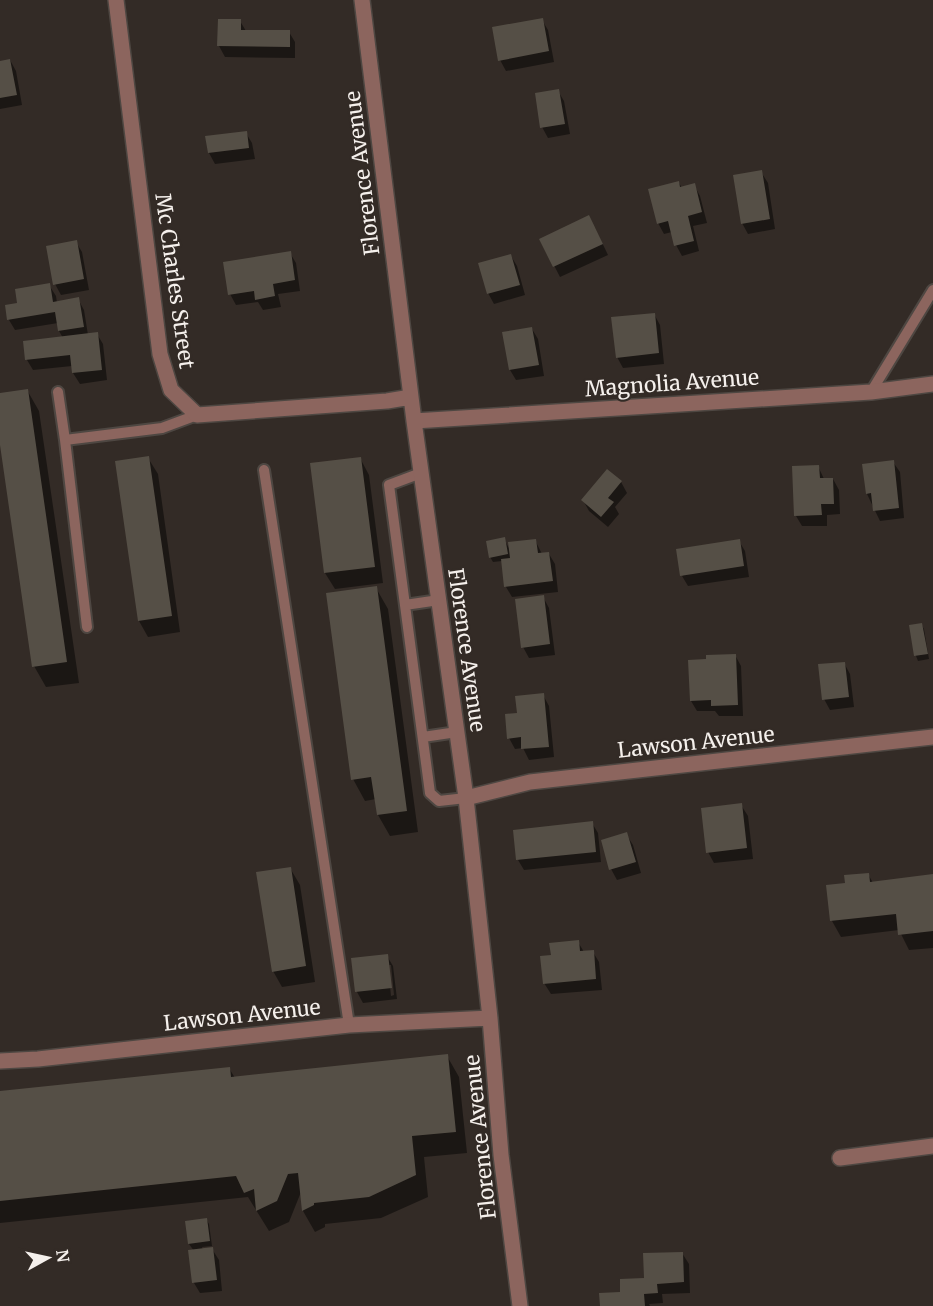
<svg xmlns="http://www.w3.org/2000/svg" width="933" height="1306" font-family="Merriweather,serif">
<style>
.shadow{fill:#0007;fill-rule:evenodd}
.building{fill:#554f46}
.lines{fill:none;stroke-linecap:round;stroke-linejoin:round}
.lane-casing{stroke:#4e4742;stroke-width:14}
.street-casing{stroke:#4e4742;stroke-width:18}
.lane{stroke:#8c655e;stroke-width:10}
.street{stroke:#8c655e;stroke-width:15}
.labels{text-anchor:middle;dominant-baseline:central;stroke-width:4.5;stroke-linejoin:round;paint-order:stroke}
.street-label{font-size:21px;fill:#f5f0ec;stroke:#332b26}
</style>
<rect width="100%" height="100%" fill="#332b26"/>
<path class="shadow" d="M542,20l6,10 6,32 -48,9 -6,-11z
M240,21l6,10 43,1 6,10v16l-70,-1 -6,-11z
M10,60l6,11 6,34 -22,4v-47z
M558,91l6,10 6,33 -22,4 -6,-11z
M246,133l6,10 3,16 -40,5 -6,-11 -2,-15z
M761,172l7,11 7,46 -27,5 -6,-11z
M679,183l3,5 12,-3 6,11 7,27 -14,3 6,25 -17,5 -6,-11 -4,-13 -8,2 -6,-11z
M595,228l13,27 -48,22 -19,-37z
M76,242l6,10 7,38 -28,5 -6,-11z
M290,253l6,10 4,28 -22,3 3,13 -18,3 -5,-8 -22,3 -6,-11z
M511,256l6,10 8,29 -31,9 -6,-11z
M49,285l7,11 1,7 21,-4 6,11 4,25 9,-1 6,10 4,36 -27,4 -7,-11 -1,-7 -39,4 -6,-10 -2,-17 38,-5 -4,-7 -1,-8 -43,7 -6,-10 10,-16z
M654,314l6,11 4,39 -41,4 -6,-11z
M532,329l6,10 6,37 -28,4 -6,-10z
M27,390l12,21 40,272 -33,4 -12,-21 -34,-231v-41z
M148,458l10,16 22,158 -32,5 -9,-16z
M360,458l9,17 14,108 -48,6 -10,-16z
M893,462l7,10 4,46 -24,3 -13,-27z
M818,466l6,13h9l6,11 1,24 -13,1v11h-25l-6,-10z
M621,482l6,11 -12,14 4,7 -11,13 -19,-16 -6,-11z
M504,539l6,11 25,-10 7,14h7l6,10 3,28 -46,5 -6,-10 -4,-26 -9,1 -3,-5z
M739,541l6,10 4,26 -61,9 -6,-10z
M376,588l12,21 30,223 -28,4 -12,-21 -2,-16 -11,2 -12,-22z
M543,597l6,11 6,47 -26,3 -6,-11z
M921,624l3,5 5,30 -11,2 -2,-5 -6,-30z
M735,655l6,11 2,50h-24l-4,-5h-18l-6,-10z
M844,663l6,11 4,33 -24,3 -6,-11z
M543,695l6,11 5,51 -25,3 -6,-12 -8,1 -6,-11 10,-24z
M741,805l7,11 5,43 -39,4 -6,-11z
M592,823l6,10 3,29 -77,8 -6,-10z
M626,834l7,11 8,28 -24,7 -6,-11z
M290,868l10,17 15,97 -33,5 -9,-16z
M868,874l5,9 60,-7v72l-24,2 -10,-20 -58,7 -9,-16 -4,-35 19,-1z
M578,942l6,10h9l6,10 3,28 -51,4 -7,-11 8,-26z
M387,956l6,10 4,33 -34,4 -6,-11 -4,-33zM388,965h3l3,30 -3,1z
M447,1056l12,21 8,76 -43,4 4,40 -47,21 -56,6v3l-10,5 -12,-21 -2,-19 -12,30 -20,9 -21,-34 -248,26v-131l229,-24 6,10z
M206,1219l3,5 3,22 -10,1 1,3 9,-1 7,11 3,31 -22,2 -6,-10v-32l-5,-7z
M682,1253l7,11 1,29 -28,1 1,9 -14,1 1,2h-48z"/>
<path class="building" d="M543,18l6,33 -51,10 -6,-34z
M218,19h23v11h49v17l-73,-1z
M10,59l7,36 -17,3v-37z
M559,89l6,35 -25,4 -5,-35z
M247,131l2,17 -41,5 -3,-17z
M762,170l8,49 -29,5 -8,-49z
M679,181l1,6 15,-4 7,29 -14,4 6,25 -20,5 -6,-25 -11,3 -9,-35z
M589,215l14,29 -50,23 -14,-28z
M77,240l7,39 -31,6 -7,-39z
M291,251l4,29 -22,4 2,12 -20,4 -1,-9 -26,4 -5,-33z
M511,254l9,31 -33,9 -9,-31z
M50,283l3,19 26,-5 5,30 -26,4 -3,-19 -48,8 -2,-15 12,-2 -2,-14z
M655,313l4,40 -43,5 -5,-41z
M532,327l7,38 -30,5 -7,-38z
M98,332l4,38 -30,3 -2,-18 -45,5 -2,-19z
M28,389l39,273 -35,5 -32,-222v-52z
M149,456l23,160 -34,5 -23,-160z
M361,457l14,110 -51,6 -14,-110z
M894,460l5,48 -26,3 -2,-18 -5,1 -4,-30z
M819,465l1,13h13l1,26h-13l1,11 -28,1 -2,-50z
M607,469l15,12 -14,17 6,4 -13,15 -20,-17z
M505,537l3,17 -19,4 -3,-17z
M536,539l2,14 11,-1 4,29 -49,6 -3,-28 9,-1 -2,-16z
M740,539l4,27 -64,10 -4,-27z
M377,586l30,225 -30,4 -6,-38 -20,3 -25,-187z
M544,595l6,49 -29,4 -6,-49z
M922,623l6,31 -14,2 -5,-31z
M736,654l2,51 -27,1v-6l-21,1 -2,-41 18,-1v-4z
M845,662l4,35 -27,3 -4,-36z
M544,693l5,54 -28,2v-12l-14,2 -2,-25 12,-1 -2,-17z
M742,803l5,45 -41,5 -5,-45z
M593,821l3,31 -80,8 -3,-30z
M627,832l9,30 -27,8 -8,-30z
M291,867l15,99 -34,6 -16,-100z
M869,873l1,9 63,-8v57l-35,4 -2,-21 -66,7 -4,-36 19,-2 -1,-8z
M579,940l1,11 14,-1 2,29 -53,5 -3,-28 11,-1 -2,-12z
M388,954l4,34 -37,4 -4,-34z
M448,1054l8,78 -44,4 4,39 -47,22 -55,6v2l-12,6 -4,-38 -10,1 -11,27 -21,10 -2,-22 -10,4 -8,-17 -236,25v-110l230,-24 1,10z
M207,1218l3,23 -22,3 -3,-23z
M213,1247l4,33 -25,3 -4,-33z
M683,1252l1,30 -27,2 1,9 -14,1 1,12h-45l-1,-13 21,-1v-13l24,-1 -1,-25z"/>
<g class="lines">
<g class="lane-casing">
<path id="lane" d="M58,392l7,48
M871,392l62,-102
M264,470l85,555
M421,473l-32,12 41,308 9,8 27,-3
M405,605l34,-5
M87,627l-22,-187 97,-12 35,-13
M423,737l34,-5"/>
</g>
<g class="street-casing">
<path id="street" d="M116,0l44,354 11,36 26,25 190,-14 24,-4
M362,0l52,421 52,377 24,220 11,137 19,151
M414,421l457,-29 62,-8
M466,798l64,-16 403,-45
M0,1061l38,-2 311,-34 141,-7
M840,1158l93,-12"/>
</g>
<use href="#lane" class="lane"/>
<use href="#street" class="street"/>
</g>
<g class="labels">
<g class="street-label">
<text transform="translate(362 173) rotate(-97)">Florence Avenue</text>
<text transform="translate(175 281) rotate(82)">Mc Charles Street</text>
<text transform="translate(672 383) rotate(-4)">Magnolia Avenue</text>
<text transform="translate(467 650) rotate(82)">Florence Avenue</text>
<text transform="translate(696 742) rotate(-6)">Lawson Avenue</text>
<text transform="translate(242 1015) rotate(-6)">Lawson Avenue</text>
<text transform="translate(480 1137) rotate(-96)">Florence Avenue</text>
</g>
</g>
<g transform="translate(48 1258) rotate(82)" stroke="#332b26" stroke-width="4.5" paint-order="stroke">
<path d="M0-4.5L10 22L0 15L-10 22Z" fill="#f5f0ec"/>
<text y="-9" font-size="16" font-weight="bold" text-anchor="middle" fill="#f5f0ec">N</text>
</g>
</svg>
